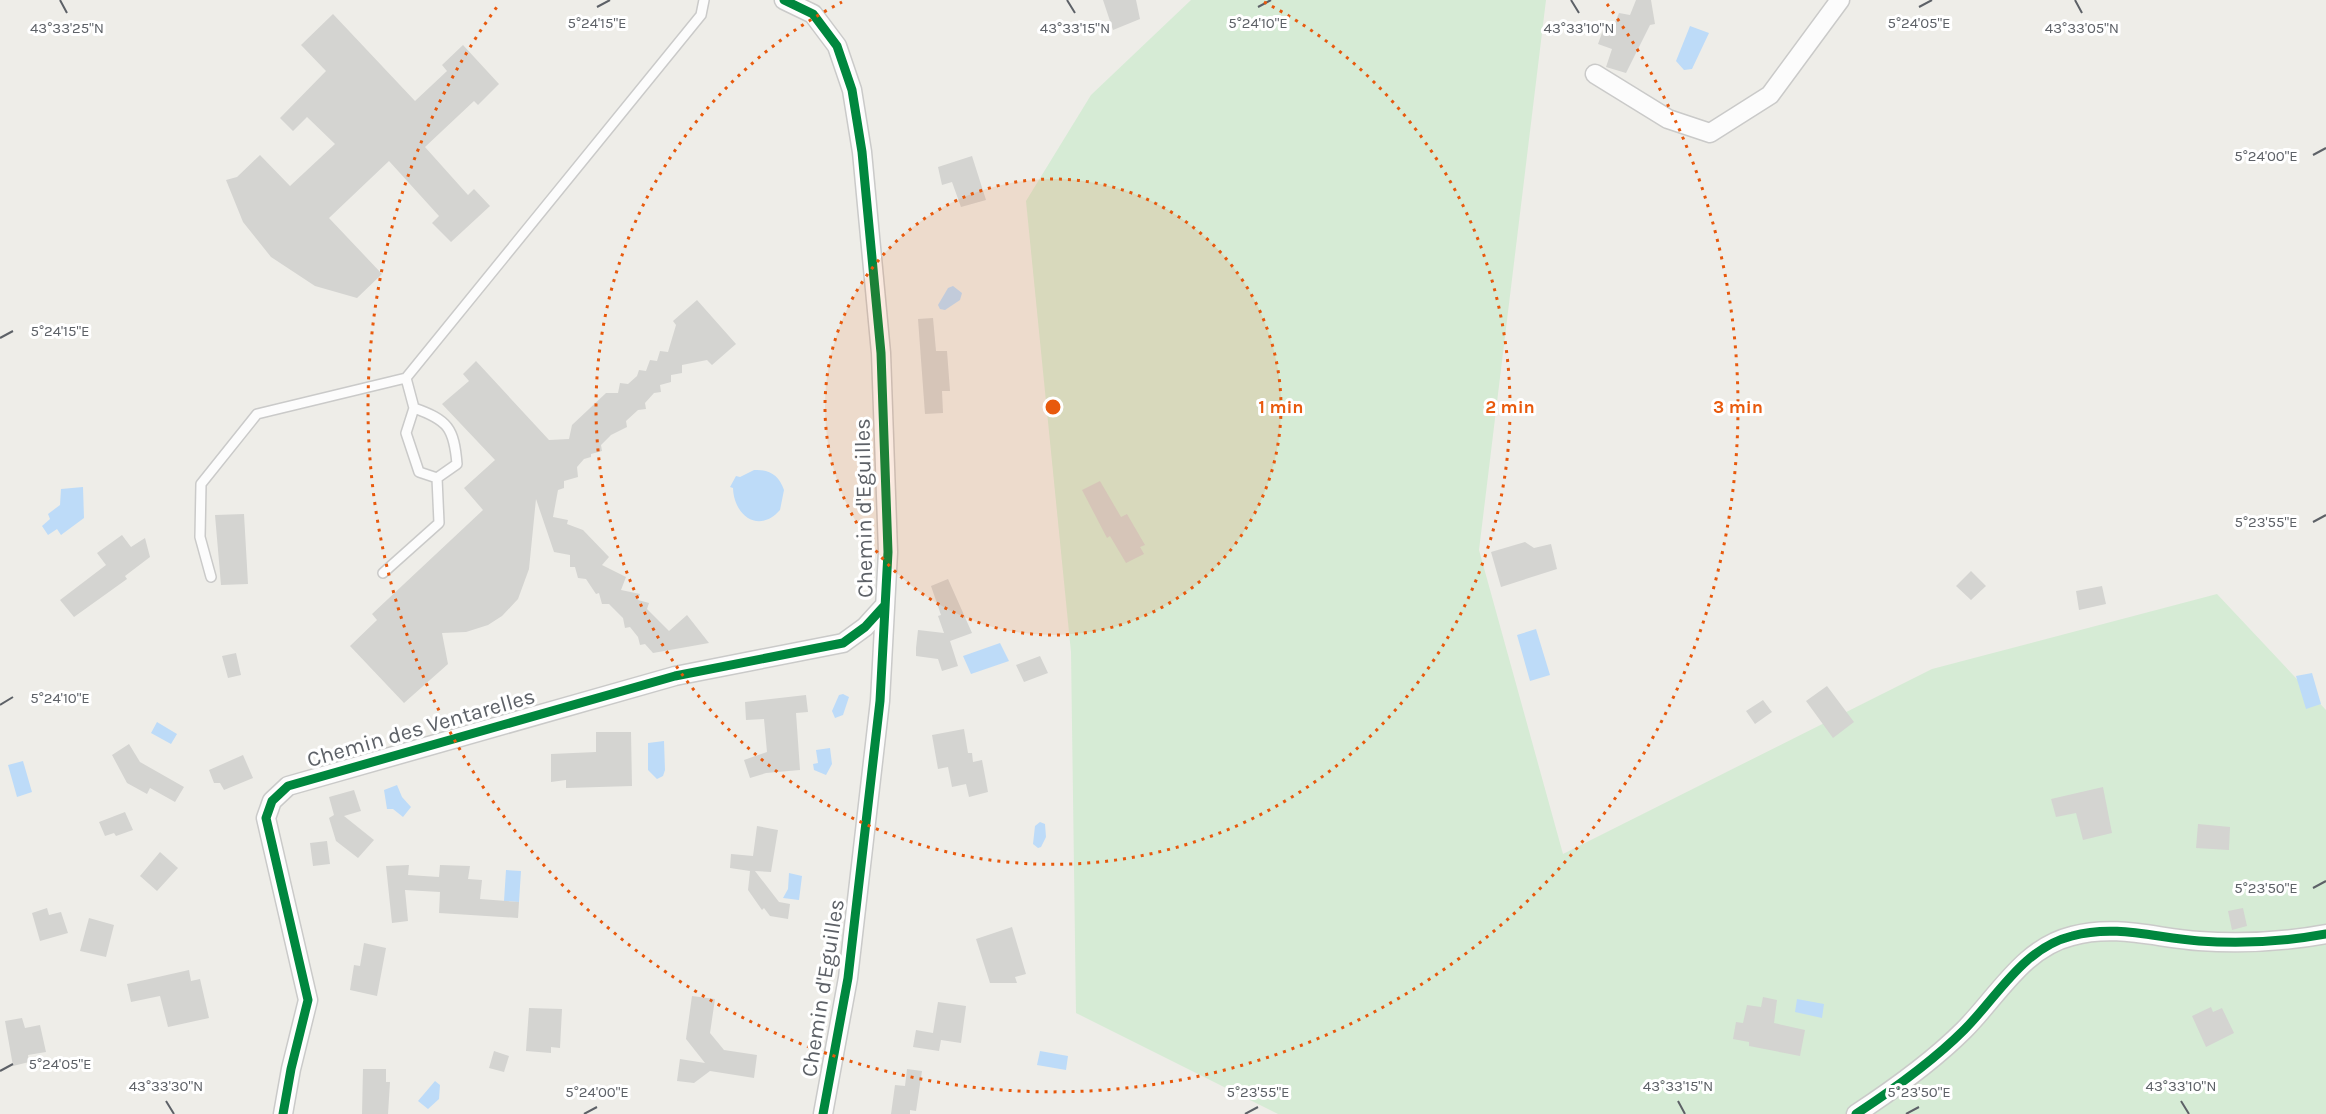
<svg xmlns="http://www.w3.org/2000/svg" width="2326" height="1114" font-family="Karla,sans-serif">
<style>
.green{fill:#d6ebd5}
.water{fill:#bddbf8}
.building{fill:#d4d4d1}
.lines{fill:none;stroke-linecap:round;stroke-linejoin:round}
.service-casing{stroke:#cacac9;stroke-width:12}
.minor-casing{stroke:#cacac9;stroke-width:21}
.service{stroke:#fcfcfc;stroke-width:9}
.minor{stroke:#fcfcfc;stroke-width:18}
.cycleway-casing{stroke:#fff;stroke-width:13}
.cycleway{stroke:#00873e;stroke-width:9}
.ticks{fill:none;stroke:#5d6167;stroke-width:2}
.ring{fill:none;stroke:#e8590c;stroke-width:3;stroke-dasharray:3 6}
.labels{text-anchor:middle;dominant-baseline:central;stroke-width:6;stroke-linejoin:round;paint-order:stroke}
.street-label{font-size:22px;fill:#5d6167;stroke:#fff}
.ticks-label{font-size:15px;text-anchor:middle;fill:#5d6167;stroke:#fff;stroke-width:6;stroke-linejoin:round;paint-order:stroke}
.centre{fill:#e8590c;stroke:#fff;stroke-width:3}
.ring-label{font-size:18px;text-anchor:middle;font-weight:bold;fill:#e8590c;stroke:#fff;stroke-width:6;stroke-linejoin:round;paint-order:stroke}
</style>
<rect width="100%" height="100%" fill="#eeede8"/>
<path class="green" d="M1191,0h355l-67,550 84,304 369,-185 285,-75 109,116v404h-1048l-202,-101 -5,-361 -45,-451 65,-106z"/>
<path class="water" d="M1690,26l19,7 -17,36 -8,1 -8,-9z
M953,286l9,7 -2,7 -15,10 -5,-1 -2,-4 10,-17z
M754,470c15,-1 25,5 30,20l-4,20c-21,24 -46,6 -47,-22l-3,-1 6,-11 4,1z
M83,487l1,31 -23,17 -4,-6 -9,6 -6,-9 8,-7 -2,-5 12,-9 1,-16z
M1536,629l14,46 -20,6 -13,-46z
M1000,643l9,18 -38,13 -8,-18z
M2312,673l9,31 -15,5 -10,-33z
M843,694l6,3 -6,18 -8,3 -3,-7 7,-16z
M157,722l20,12 -6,10 -20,-11z
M664,741l1,29 -2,6 -6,3 -9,-9v-27z
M830,748l2,16 -6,11 -12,-5 -1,-6 5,-1 -2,-13z
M23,761l9,31 -15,5 -9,-32z
M397,785l5,12 9,10 -8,10 -10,-8h-6l-3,-19z
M1040,822l5,2 1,13 -5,10 -3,1 -5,-4 2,-18z
M506,870l15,1 -2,31 -15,-1z
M789,873l13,3 -3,24 -16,-2 5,-9z
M1797,999l27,5 -2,14 -27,-6z
M1040,1051l28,5 -2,14 -29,-5z
M435,1081l5,4 -1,14 -11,10 -10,-8z"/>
<path class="building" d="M1103,0h33l4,19 -27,11z
M1636,0h15l4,24 -5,1 -24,48 -20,-6 6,-18 -14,-5 5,-14 8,2 8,-19 11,2z
M333,14l82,87 32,-30 -5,-6 21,-20 36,39 -21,21 -4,-4 -49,46 43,48 6,-6 16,17 -39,36 -19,-19 7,-7 -50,-55 -60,57 53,56 -25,24 -42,-12 -44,-29 -28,-35 -17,-42 11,-3 23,-22 30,31 45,-42 -28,-27 -14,14 -13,-13 46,-47 -25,-26z
M972,156l14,44 -25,7 -9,-25 -10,3 -4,-18z
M697,300l39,44 -24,21 -5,-5 -25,5v8l-11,2v7l-11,3 1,7 -7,1 -9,10 1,6 -8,1 -12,11 1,6 -16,8 -10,10 1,6 -11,3v3l-7,2 -7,8 1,10 -14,4v7l-6,2 -5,27 15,3 -1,4 16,6 26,27 -7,8 24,12 -5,13 19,4 -2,6 11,3 -2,6 22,22 18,-16 22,28 -56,10 -8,-9 -5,1 -2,-8 -8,-10 -5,1 -2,-10 -14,-14h-7l-3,-11 -3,1 -10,-15 -8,-1 -3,-11h-5v-12l-16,-3 -18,-53 -7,70 -11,30 -16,17 -14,9 -22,7 -24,1 6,31 -44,39 -54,-57 27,-26 -5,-6 111,-104 -19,-22 31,-28 -53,-56 27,-23 -6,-7 13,-13 73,79 20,-1 3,-14 34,-32h12l2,-10 8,1 9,-8 2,-6 7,1 4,-11 7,1 3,-10 8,1 8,-27 -3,-4z
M933,318l3,33h11l3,40h-8l1,22 -18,1 -7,-95z
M1100,481l21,36 6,-3 18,31 -5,2 4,7 -18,9 -16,-27 -3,2 -25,-48z
M244,514l4,70 -27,1 -6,-70z
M122,535l9,12 14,-9 5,19 -25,19 2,3 -53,38 -14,-17 46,-35 -9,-12z
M1525,542l9,6 17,-4 6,25 -56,18 -10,-35z
M1971,571l15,15 -15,14 -15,-14z
M948,579l24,54 -22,8 8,25 -16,5 -4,-12 -22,-3v-8l2,-18 26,3 -6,-17 3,-1 -10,-29z
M2102,586l4,18 -27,6 -3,-19z
M236,653l5,22 -13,3 -6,-22z
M1040,656l8,17 -24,9 -8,-17z
M1827,686l27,36 -21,16 -27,-37z
M806,695l2,17 -12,1 4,57 -34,3 -16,5 -6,-18 23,-8 -3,-33 -18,1 -1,-18z
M1763,700l9,12 -17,12 -9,-13z
M964,729l4,24h4l1,9 9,-2 6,32 -19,5 -3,-13 -14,3 -4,-20 -10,2 -6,-34z
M596,732h35l1,54 -66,2v-8l-15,2v-28l45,-2z
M129,744l11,18 44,25 -9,15 -25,-14 -3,6 -20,-11 -15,-28z
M243,755l10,23 -29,12 -4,-7h-6l-5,-13z
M2103,787l9,46 -29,7 -7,-27 -20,4 -5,-18z
M354,790l7,21 -17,5 30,24 -16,18 -22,-17 -7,-23 5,-3 -5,-18z
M125,812l8,18 -17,6 -2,-3 -9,3 -6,-14z
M2198,824l32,3 -1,23 -33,-2z
M757,826l21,4 -7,42 -16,-1 24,31 11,2 -2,15 -18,-3 -6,-8 -2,2 -14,-20 2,-19 -20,-3 1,-14 22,2z
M327,841l3,23 -17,2 -3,-23z
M160,852l18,16 -21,23 -17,-15z
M409,865l-1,10 31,2 1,-12 30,1 -2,13 14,1 -2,19 39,3 -1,16 -79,-5 1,-21 -35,-2 3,31 -16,2 -6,-57z
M47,908l2,7 12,-3 7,21 -28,8 -8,-28z
M2243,908l4,18 -15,4 -4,-19z
M89,918l25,7 -8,32 -26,-6z
M1012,927l14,47 -11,3 2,6h-27l-14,-44z
M364,943l22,5 -9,48 -27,-6 4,-25 6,1z
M189,970l2,11 9,-2 9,39 -41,9 -8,-31 -29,6 -4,-18z
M692,996l23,3 -5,34 14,17 33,5 -3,23 -44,-7 -16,12 -17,-2 3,-22 25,4 -19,-24z
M1763,997l14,3 -3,23 31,7 -5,26 -51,-10v-4l-16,-3 3,-17 7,1 4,-18 14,2z
M938,1002l28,4 -5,37 -20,-3 -2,11 -26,-4 3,-17 17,3z
M2211,1007l2,5 9,-4 12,25 -28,14 -14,-31z
M529,1008l33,1 -2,39 -9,-1v6l-25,-2z
M22,1018l3,10 15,-3 6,27 -18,3 1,7 -16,4 -8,-45z
M494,1051l15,5 -5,16 -15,-4z
M363,1069h23v13h4l-2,32h-26z
M907,1069l15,2 -6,40 -6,-1v4h-19l4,-29 10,1z"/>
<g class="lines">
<g class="service-casing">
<path id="service" d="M406,378l8,30 -8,25 13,39 18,6 20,-14c-3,-36 -9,-44 -43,-56
M383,573l56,-50 -2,-45
M211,577l-11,-40 1,-53 56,-70 149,-36 295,-363 3,-15"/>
</g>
<g class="minor-casing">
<path id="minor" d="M784,0l29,14 24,32 15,44 10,62 19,201 7,199 -8,149 -32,277 -25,136
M1595,74l73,45 42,14 60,-38 70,-95
M283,1114l8,-45 17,-69 -42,-182 6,-17 16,-15 387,-110 168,-33 22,-16 20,-22
M1856,1114c38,-25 76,-52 108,-84 34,-34 59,-82 108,-94 44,-12 84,2 127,5 43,3 84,1 127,-7"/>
</g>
<use href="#service" class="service"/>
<use href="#minor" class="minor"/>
<g class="cycleway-casing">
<path id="cycleway" d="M784,0l29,14 24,32 15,44 10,62 19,201 7,199 -8,149 -32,277 -25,136
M283,1114l8,-45 17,-69 -42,-182 6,-17 16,-15 387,-110 168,-33 22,-16 20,-22
M1856,1114c38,-25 76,-52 108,-84 34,-34 59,-82 108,-94 44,-12 84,2 127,5 43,3 84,1 127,-7"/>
</g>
<use href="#cycleway" class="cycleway"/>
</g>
<path class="ticks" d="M60,0l7,13M1067,0l8,13M1571,0l8,13M2075,0l7,13M597,7l13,-7M1258,7l13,-7M1919,7l13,-7M2313,155l13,-7M0,338l13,-7M2313,522l13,-7M0,705l13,-8M2313,888l13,-7M0,1071l13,-7M166,1101l8,13M1678,1101l7,13M2181,1101l8,13M584,1114l13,-7M1245,1114l13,-7M1906,1114l13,-7"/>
<circle cx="1053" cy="407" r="228" fill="#e8590c" fill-opacity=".12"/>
<g class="ring">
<circle cx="1053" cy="407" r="228"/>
<path d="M1264 2A457 457 0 1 1 842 2"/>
<path d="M1607 4A685 685 0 1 1 499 4"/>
</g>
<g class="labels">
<g class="street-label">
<text transform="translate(864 508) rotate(-91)">Chemin d'Eguilles</text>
<text transform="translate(421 728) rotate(-16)">Chemin des Ventarelles</text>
<text transform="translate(823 988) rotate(-81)">Chemin d'Eguilles</text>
</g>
</g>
<g class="ticks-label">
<text x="597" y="28">5°24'15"E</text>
<text x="1258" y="28">5°24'10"E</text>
<text x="1919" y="28">5°24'05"E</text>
<text x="67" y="33">43°33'25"N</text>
<text x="1075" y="33">43°33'15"N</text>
<text x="1579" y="33">43°33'10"N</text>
<text x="2082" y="33">43°33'05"N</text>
<text x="2266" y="161">5°24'00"E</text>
<text x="60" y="336">5°24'15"E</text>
<text x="2266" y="527">5°23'55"E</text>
<text x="60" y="703">5°24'10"E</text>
<text x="2266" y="893">5°23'50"E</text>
<text x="60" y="1069">5°24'05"E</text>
<text x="166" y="1091">43°33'30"N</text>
<text x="1678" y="1091">43°33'15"N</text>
<text x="2181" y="1091">43°33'10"N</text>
<text x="597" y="1097">5°24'00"E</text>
<text x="1258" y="1097">5°23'55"E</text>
<text x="1919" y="1097">5°23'50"E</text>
</g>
<circle cx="1053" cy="407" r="9" class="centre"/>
<g class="ring-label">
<text x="1281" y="413">1 min</text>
<text x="1510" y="413">2 min</text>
<text x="1738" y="413">3 min</text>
</g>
</svg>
